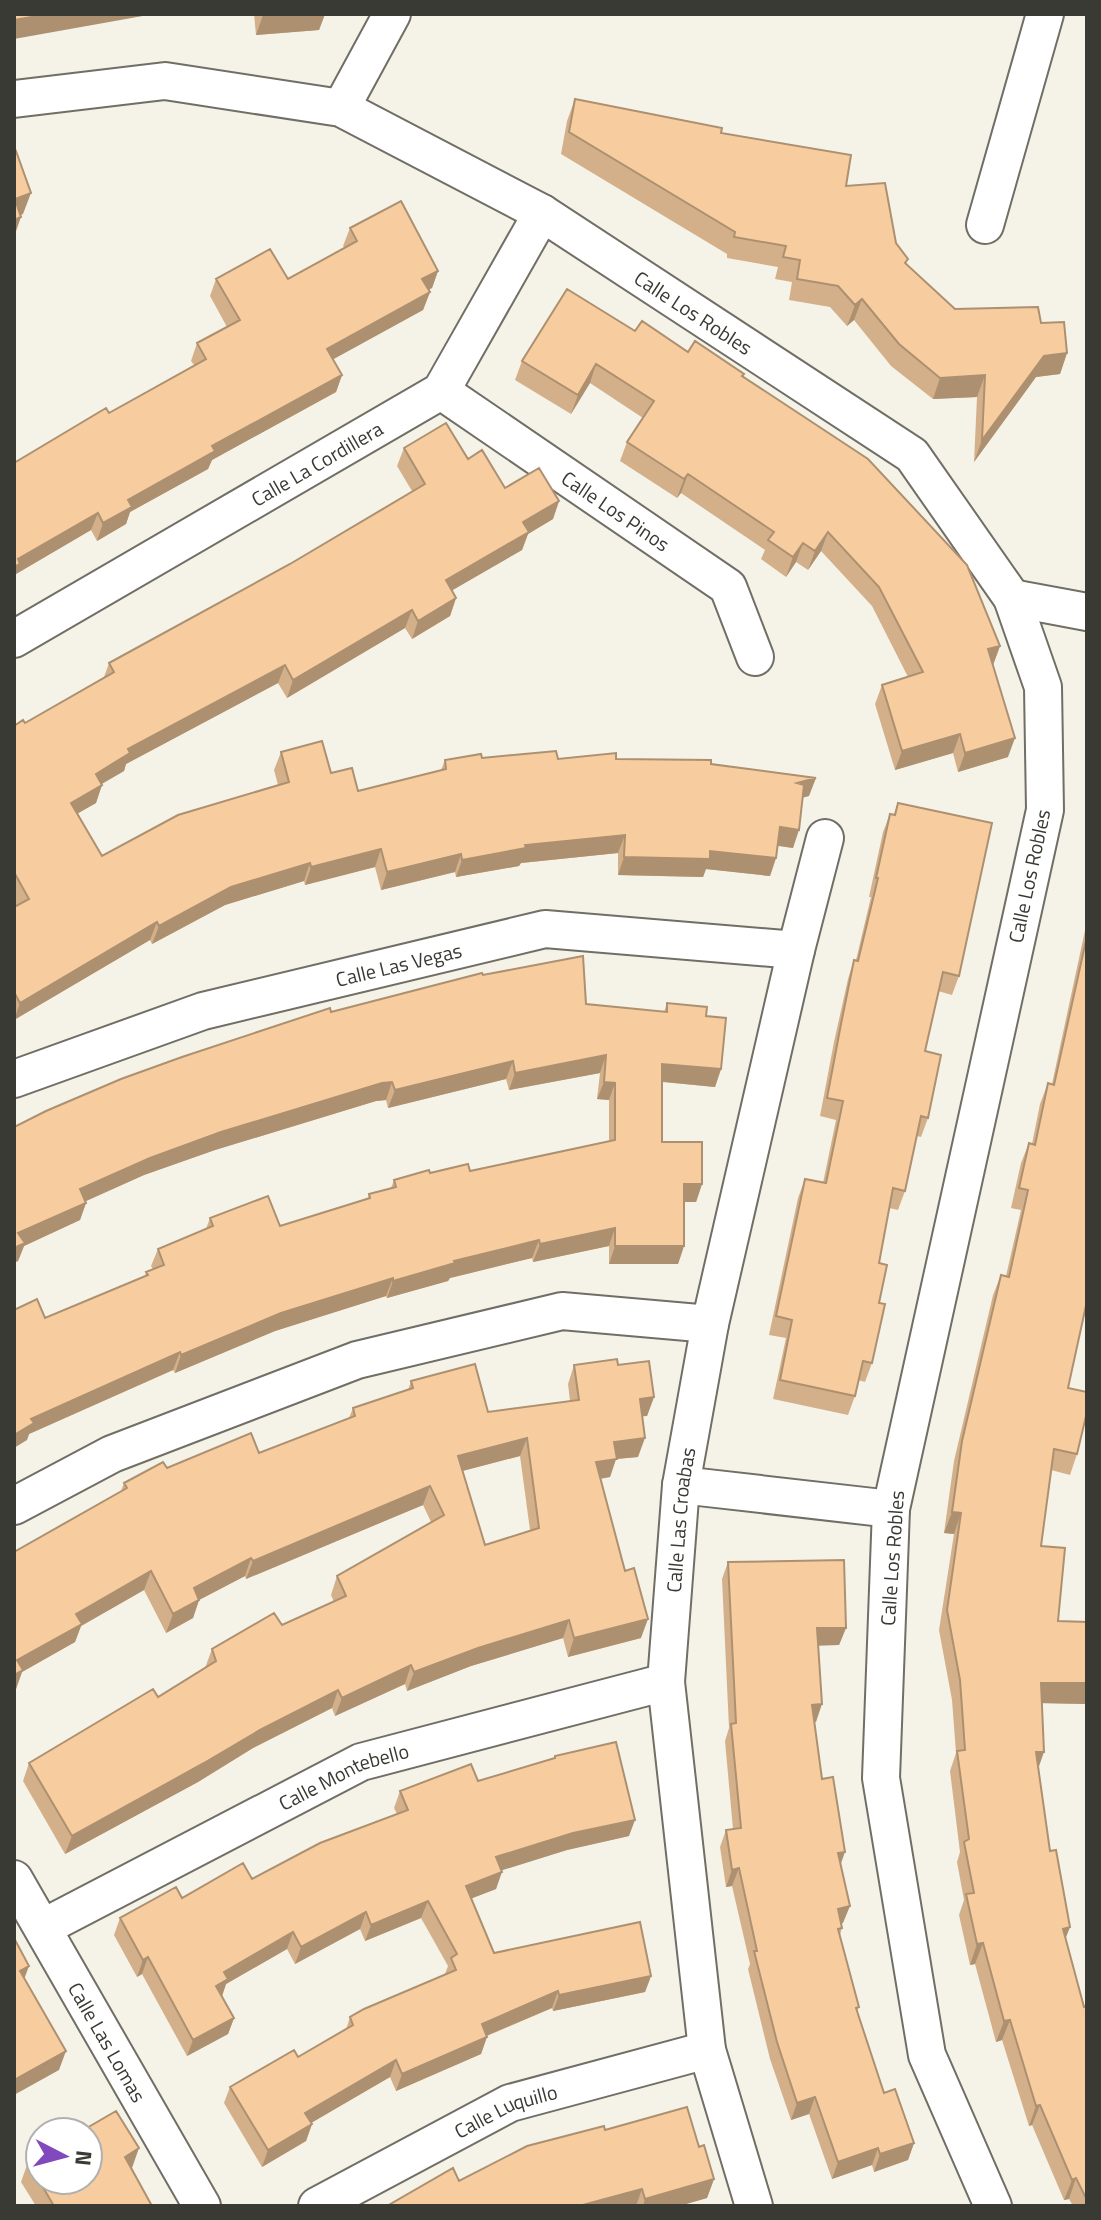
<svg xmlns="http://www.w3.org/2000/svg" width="1101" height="2220" font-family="'Titillium Web',sans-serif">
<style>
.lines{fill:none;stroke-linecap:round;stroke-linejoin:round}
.minor-casing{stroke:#706e65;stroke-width:40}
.minor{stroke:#fff;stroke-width:36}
.wall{fill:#d4b08a;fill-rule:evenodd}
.shaded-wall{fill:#ad9070}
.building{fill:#f7cda0;stroke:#ad9070;stroke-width:2;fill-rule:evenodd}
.labels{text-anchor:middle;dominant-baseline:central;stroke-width:6;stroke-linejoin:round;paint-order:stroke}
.street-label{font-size:20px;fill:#3a3a35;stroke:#fff}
</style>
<rect width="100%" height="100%" fill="#f5f3e8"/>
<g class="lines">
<g class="minor-casing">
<g id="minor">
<path id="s1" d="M14,99l151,-18 176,27 201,105 370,242 100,143 31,89 2,123 -154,699 -10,269 46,277 66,151"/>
<path d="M341,108l51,-94"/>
<path d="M985,225l60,-211"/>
<path id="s2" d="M441,391l287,196 27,70"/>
<path d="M1012,598l75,14"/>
<path id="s3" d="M14,639l427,-248 101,-178"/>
<path id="s4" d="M14,1079l189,-68 342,-82 251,21"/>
<path d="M681,1485l210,24"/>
<path d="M14,1506l98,-52 245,-94 205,-49 148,13"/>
<path id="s5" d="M14,1879l188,327"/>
<path id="s6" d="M44,1927l317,-165 305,-80"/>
<path id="s7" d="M317,2206l193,-103 197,-53"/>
<path id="s8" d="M754,2206l-47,-156 -41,-368 15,-197 29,-161 86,-374 29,-112"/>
</g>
</g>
<use href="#minor" class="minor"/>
</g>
<path class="wall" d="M254,14h71l-6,16 -63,5z
M575,99l146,34 125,53 50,57 11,21 48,45 86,14 26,30 -7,21 -24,3 -62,85 3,-65 -44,2 -42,-33 -37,-46 -7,6 -17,-19 -41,-7 3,-18 -17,-3 3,-12 -51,-9v-4l-166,-100 6,-33z
M350,228l88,43 -6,17 -4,2 2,2 -7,18 -90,49 9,16 -6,17 -124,68 -4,9 -78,43 -4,12 -29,17 -6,-11 -75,44 -2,-111 95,-50 85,-48 -3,-4 6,-18 30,-16 -17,-31 6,-17h72l57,-31 -2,-2z
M635,331l109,43 -1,3 257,269 -7,19 15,92 -50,15 -5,-19 -58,17 -20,-66 7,-19 26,-8 -36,-71 -51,-55 -13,19 -12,-8 -10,15 -25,-18 4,-9 -84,-57 -4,5 -57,-37 7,-19 16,-24 -53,-35 -19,31 -56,-34 7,-19z
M404,448l64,11 37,29 54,13 -6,18 -25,15 -6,16 -70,40 4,8 -6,18 -38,23 -7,-11 -118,70 -9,-15 -152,81 -2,7 -22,13 -6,19 -19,11 25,42 176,-71 -4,-15 7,-18 50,21 27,18 83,-21 4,-10 37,-2 134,1 95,5 98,32 -6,1 -10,51 -15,-2 -2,12 -6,18 -64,-7 -3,8 -85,-2v-22l-97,10 -2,3 -63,11 -1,-5 -74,18 -6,-23 -70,18 -1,-4 -79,24 -73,39 -2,-4 -136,80v-113l2,-1 -2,-5v-175l11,-3 79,-46 5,-14 181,-99 122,-73 -15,-25z
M898,803l61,173 -7,19 -14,-4 -13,60 3,67 -7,19 -4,-1 -12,55 -7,19 -9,-2 -10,55v40l-7,60 -7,19 -7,-2 -3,16 -7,19 -75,-16 13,-61 -17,-3 29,-137 7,-19 18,4 13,-63 -16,-4 14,-74 14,-63 6,-19h2l15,-63h-2l14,-65 7,-18h4z
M1087,921v380l-19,87 9,66 -7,21 -19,-5 -10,76 17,75 29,1v82l-45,-1 -4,65 12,83 16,87 18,69 3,-1v200h-14l-4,-7 -5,1 -32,-75 -3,1 -27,-86 -6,2 -21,-78 -5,1 -11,-50 5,-15 -7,-38 3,-10 -10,-81 6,-18 -4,-53 -13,-70 15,-96 -10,-1 10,-72 39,-166 8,-20 5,1 15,-66 -10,-2 10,-45 8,-20 3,1 8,-40 8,-21 4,1z
M483,975l103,29 78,8 3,-9 39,13 15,53 -6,18 -53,-5v60l40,42 -6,18h-12v44l-6,18h-69v-18l-76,16 -1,-4 -82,20 -2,3 -61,17 -1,-2 -111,35 -100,42 -2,-3 -144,64 -2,6 18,-122 100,-42 1,-4 7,-3 -2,-3 7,-17 48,-20 4,-11 70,8 88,-28 1,-4 22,-6 3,-8 36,-7 40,-2 139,-30v-41l-12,-1 3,-26 -91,17 -3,-11 -118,29 -2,-8 -10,1 -161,49 -71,25 -59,26 1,2 -6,17 -56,26 -6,15 -4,2v-136l317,-115z
M574,1365h44l36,32 -7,19h-5l-4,41 -22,2 -6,18 -9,2 40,159 -73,19 -5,-19 -92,28 -64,25 -2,-7 -70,32 -3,-8 -79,40 -55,34 -133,72 -42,-73 6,-18 129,-66 47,-29 7,-19 70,-24 52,-23 -3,-7 6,-19 94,-54 -8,-17 -177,74 -1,-3 -46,24 -6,18 -27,15 -22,-43 -63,36 -6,16 -53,30 -6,17 -2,-137 107,-61 3,-8 43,-15 92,-15 90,-35 4,-10 55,-18 3,-9 77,31 82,-11 -2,-17zM520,1456l10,74 -45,15 -23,-74z
M728,1562l118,66 -7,17h-20l-3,77h-2l8,57 18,85 3,59 -2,1 1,4 -2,7 19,72 -2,4 27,82 30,50 -6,17 -34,12 -2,-7 -40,14 -23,-65 -18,6 -21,-61 -22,-90 2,-5 -18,-78 -6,1 -6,-40 6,-17 7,-1 -8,-88 4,-13 -7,-149z
M555,1756l74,80 -62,14 -66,20 -5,19 -25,9 23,55 157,23 -6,16 -92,19 -1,-3 -65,28 -6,18 -85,37 -6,-14 -79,46 1,1 -6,17 -44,26 -38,-64 6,-16 68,-30 48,-27 4,-13 95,-43 3,-8 -27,-48 -56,23 -5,-12 -65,35 -8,-15 -61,35 -4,12 12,22 -6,16 -41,22 -45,-82 -5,3 -23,-42 6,-17 62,-20 70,-19 145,-65 -3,-6 6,-17 78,-10 76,-23z
M605,2130l94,17 15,32 -7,19 -28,8h-292z
M28,2162l104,6 20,38h-116l-15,-24z"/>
<path class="shaded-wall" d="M49,14h105l-140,25v-19z
M176,14h22l-23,2z
M275,14h50l-6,16 -63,5 7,-20z
M31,193l-8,21 -9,4 1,-19z
M21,217l-7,20v-17z
M438,271l-6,17 -16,8 6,-17z
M430,292l-7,18 -102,56 6,-17z
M862,299l-8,21 -7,6 8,-21z
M1067,353l-7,21 -24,3 -62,85 8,-22 62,-84z
M596,364l-6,19 -19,31 7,-19z
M342,375l-6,17 -124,68 -4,9 -78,43 -4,12 -29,17 6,-18 25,-23 84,-54z
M985,375l-8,22 -44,2 7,-21z
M688,474l-7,19 -4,5 7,-19z
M559,501l-6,18 -25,15 -6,16 -83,48 7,-18 77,-58z
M98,513l-7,17 -75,44 -2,7v-14l4,-8z
M828,532l-7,19 -13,19 7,-19z
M803,543l-7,19 -10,15 7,-20z
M456,598l-6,18 -38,23 6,-18z
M412,610l-7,18 -118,70 6,-18z
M1000,646l-7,19 -12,3 7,-19z
M285,665l-7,18 -152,81 -2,7 -35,20 7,-17 32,-25z
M960,734l-7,19 -58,17 7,-19z
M1015,738l-7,19 -50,15 7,-19z
M816,778l-7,18 -19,5 7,-18z
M102,785l-6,18 -32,18 7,-18z
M780,827l19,3 -6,18 -19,-3z
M625,835l-7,18 -97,10 -2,3 -63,11 6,-17 63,-15z
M381,849l-6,18 -70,18 6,-18z
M710,851l66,7 -6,18 -64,-7 -3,8 -85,-2 6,-18z
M461,854l-6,18 -74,18 6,-18z
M310,863l-6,18 -79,24 -73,39 7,-18 72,-39z
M157,922l-7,18 -136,80 6,-17z
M606,1055l-6,18 -91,17 6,-17z
M513,1061l-7,18 -118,29 7,-18z
M662,1064l59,5 -6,18 -60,-6z
M392,1082l-6,18 -10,1 -161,49 -71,25 -71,32 7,-18 70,-31 71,-26 161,-49z
M604,1082l11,1 -6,17 -12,-1z
M684,1184h18l-6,18h-19z
M86,1203l-6,17 -56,26 -6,15 -4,2v-17l4,-13z
M615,1228l-6,18 -76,16 7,-18z
M539,1240l-7,18 -82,20 -2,3 -61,17 6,-17 61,-20z
M615,1246h69l-6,18h-69z
M393,1278l-7,18 -111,35 -100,42 6,-18 100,-42z
M180,1352l-7,18 -144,64 -2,6 -13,8v-13l17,-16z
M654,1397l-7,19 -14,1 7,-18z
M527,1438l-7,18 -69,18 7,-18z
M645,1438l-7,19 -22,2 -6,18 -20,3 6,-18 18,-20z
M430,1486l-7,19 -177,74 7,-18z
M952,1512l9,1 -7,21 -10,-1z
M251,1558l-6,18 -46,24 -6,18 -27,15 7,-19 21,-26z
M151,1571l-7,19 -63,36 -6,16 -53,30 -6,17 -2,1v-22l3,-8 59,-46z
M648,1619l-7,19 -73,19 6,-19z
M569,1620l-6,18 -92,28 -64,25 7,-19 64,-24z
M817,1628h29l-7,17 -28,1z
M411,1665l-6,19 -70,32 7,-18z
M1041,1683h46v21l-53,-1z
M338,1690l-6,18 -79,40 -55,34 -133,72 7,-18 188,-106z
M822,1704l-6,18h-10l6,-17z
M1036,1752h8l-7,20z
M635,1820l-6,16 -62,14 -77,24 6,-17 77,-24z
M845,1852l-6,17 -1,-16z
M739,1868l-7,18 -6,1 6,-17z
M502,1872l-6,17 -36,14 6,-17z
M428,1901l-7,17 -56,23 6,-16z
M850,1906l-7,17 -11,3 6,-17z
M366,1912l-6,17 -65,35 6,-17z
M1070,1927l-8,21 1,-19z
M293,1932l-6,17 -61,35 -4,12 -6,-10 8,-14z
M983,1943l-8,21 -5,1 7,-21z
M148,1957l-6,17 -5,3 6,-17z
M29,1966l-7,19 -2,-14z
M651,1976l-6,16 -92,19 6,-16z
M558,1991l-6,17 -76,32 6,-16z
M234,2018l-6,16 -41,22 6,-16z
M1010,2020l-8,20 -6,2 8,-21z
M487,2037l-6,17 -85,37 6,-17z
M66,2051l-7,19 -45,25v-15z
M396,2060l-6,17 -91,53 6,-17z
M815,2097l-6,17 -18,6 6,-17z
M1040,2105l-8,20 -3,1 7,-20z
M312,2124l-6,17 -44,26 6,-17z
M914,2143l-6,17 -34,12 6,-18z
M139,2148l-7,20 -14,8 7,-19z
M878,2148l-6,17 -40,14 6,-17z
M1076,2178l-7,21 -5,1 8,-20z
M714,2179l-7,19 -28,8h-36l2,-7z
M642,2189l-6,17h-57z"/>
<path class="building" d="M14,14h35l-35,6z
M575,99l147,29 -1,5 130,22 -5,31 39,-3 11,60 12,16 -3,4 50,46 83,-2 3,16 23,-1 3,31 -23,3 -62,84 3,-65 -45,3 -41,-34 -37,-45 -7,6 -17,-19 -41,-7 3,-19 -17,-3 3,-11 -52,-9 1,-5 -166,-100z
M16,151l15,42 -16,6 6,18 -7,3v-68z
M401,201l37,70 -16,8 8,13 -103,57 15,26 -130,71 3,5 -87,49 4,7 -29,16 -5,-10 -80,46 2,5 -6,3v-104l92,-55 3,5 97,-54 -9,-16 43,-23 -24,-41 54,-30 18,30 69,-38 -7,-13z
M567,289l68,42 7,-10 46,31 7,-11 49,33 -2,2 126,83 99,106 33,81 -12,3 27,89 -50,15 -5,-19 -58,17 -20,-66 41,-13 -44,-85 -51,-55 -13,19 -12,-8 -10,14 -25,-17 6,-8 -86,-58 -4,5 -57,-37 27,-41 -58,-37 -18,31 -56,-34z
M446,423l22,36 14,-9 23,38 34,-20 20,33 -36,21 6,10 -83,48 10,18 -38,23 -6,-11 -119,70 -8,-15 -157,84 2,4 -34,21 6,11 -31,18 31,53 76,-41 111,-33 -8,-30 41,-11 9,32 21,-5 6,23 88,-22 -1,-9 36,-6 1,4 74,-7 2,8 58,-6v6l95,1v4l105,14 -19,5 7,2 -5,45 -19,-3 -4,31 -66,-7v8l-86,-2 1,-22 -100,10 1,3 -64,12 -1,-6 -74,18 -6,-23 -70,18 -1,-4 -79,24 -72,39 -2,-4 -137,81 -6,-11v-85l15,-8 -15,-27v-146l9,-6 2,3 89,-51 -5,-9 181,-99 135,-80 -21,-36z
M898,803l94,20 -33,153 -16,-4 -18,79 16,4 -13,63 -7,-2 -16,75 -12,-3 -14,75 8,2 -8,38 6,1 -13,59 -9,-2 -8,35 -75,-16 12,-60 -16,-4 29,-137 21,4 17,-82 -16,-3 14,-74 13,-64 4,1 20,-83h-2l14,-64 5,1z
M1087,936v365l-19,87 19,4v20l-10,42 -23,-5 -13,97 24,2 -7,73 29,1v61h-46l3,69h-8l14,99 6,-1 14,77 -7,2 21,78 3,-1v194l-11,-22 -4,2 -32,-75 -4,1 -26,-86 -6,1 -21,-78 -6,1 -11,-50 8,-1 -10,-51 5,-3 -12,-88 8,-1 -5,-70 -13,-70 14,-97 -9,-1 10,-71 39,-166 8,2 19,-87 -9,-2 10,-45 6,2 13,-62 6,2z
M583,956l3,48 81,8v-9l40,4 -1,9 20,2 -5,51 -59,-5v78h40v42h-18v62h-69v-18l-75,16 -1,-4 -85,21 1,2 -62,18v-3l-112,35 -100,42 -1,-3 -149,67 3,4 -20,12v-125l23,-11 8,19 103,-43 -2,-3 18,-7 -6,-16 55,-23 -3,-8 58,-22 12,30 90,-28 -1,-4 27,-7 -2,-7 35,-10 1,3 38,-9 2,7 145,-31v-57l-11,-1 2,-27 -91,18 -2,-12 -118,29 -3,-8 -10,1 -161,49 -71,26 -70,31 6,14 -68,30 7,10 -11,5v-121l32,-16 75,-32 61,-22 148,-49 1,4 151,-39 1,2z
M617,1359l1,6 31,-4 5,36 -14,2 5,39 -31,4 3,17 -21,3 29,109 9,-3 14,51 -74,19 -5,-18 -91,28 -64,24 -3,-7 -69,33 -4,-8 -78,40 -56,33 -132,73 -43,-73 124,-74 5,8 58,-36 -4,-12 62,-36 8,12 64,-29 -9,-20 107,-61 -14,-29 -177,75 -2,-3 -57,30 5,12 -26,14 -22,-43 -75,43 6,10 -65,36 6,10 -9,5v-123l113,-64 -3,-5 39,-21 4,6 84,-35 8,20 96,-37 -2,-8 60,-20 -2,-7 64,-17 13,48 91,-12 -5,-35zM527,1438l12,90 -54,17 -27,-89z
M844,1560l2,68h-29l5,76 -10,1 10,74 11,-2 12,75 -7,1 12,53 -12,3 4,19 -4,1 21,78 -3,1 28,85 11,-4 19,54 -34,11 -2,-6 -40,14 -23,-65 -18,6 -20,-61 -23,-91h3l-18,-83 -7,2 -6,-40 15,-2 -10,-104 5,-1 -8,-161z
M616,1742l19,78 -62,13 -77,24 6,15 -36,14 28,67 146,-31 11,54 -92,19 -1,-4 -76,33 5,13 -85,37 -6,-14 -91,53 7,11 -44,26 -38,-63 64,-37 4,7 55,-32 -3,-8 14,-8 92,-39 -5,-12 6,-4 -29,-53 -57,24 -5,-13 -65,35 -8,-15 -69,40 4,7 -12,7 18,32 -41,22 -45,-83 -5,3 -23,-42 56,-31 6,11 61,-35 9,16 68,-36 88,-33 -8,-19 71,-27 7,17 77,-23v-2z
M14,1938l15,28 -9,5 46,80 -52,29z
M687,2107l12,40 5,-2 10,34 -69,20 -3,-10 -63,17h-192l66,-38 6,13 68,-35 77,-20 1,4z
M116,2111l23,37 -14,9 27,49h-98l-26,-44 12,-6v24h48v-48h-8z"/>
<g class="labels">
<g class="street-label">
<text stroke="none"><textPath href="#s1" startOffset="738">Calle Los Robles</textPath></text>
<text stroke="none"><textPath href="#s3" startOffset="350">Calle La Cordillera</textPath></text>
<text stroke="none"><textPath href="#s2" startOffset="212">Calle Los Pinos</textPath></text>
<text transform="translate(1029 876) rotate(-78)">Calle Los Robles</text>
<text stroke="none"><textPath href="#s4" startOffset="402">Calle Las Vegas</textPath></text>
<text stroke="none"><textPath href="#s8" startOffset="696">Calle Las Croabas</textPath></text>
<text transform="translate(892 1558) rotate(-86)">Calle Los Robles</text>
<text stroke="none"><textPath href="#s6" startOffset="336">Calle Montebello</textPath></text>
<text stroke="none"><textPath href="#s5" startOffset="188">Calle Las Lomas</textPath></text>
<text stroke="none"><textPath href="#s7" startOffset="212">Calle Luquillo</textPath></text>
</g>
</g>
<rect width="1101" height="2220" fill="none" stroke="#3a3a35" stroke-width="32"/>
<g transform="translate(64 2156) rotate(96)"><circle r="38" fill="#ffffff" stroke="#b0b0ae" stroke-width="2"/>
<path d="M0-6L14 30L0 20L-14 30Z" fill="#8248be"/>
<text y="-12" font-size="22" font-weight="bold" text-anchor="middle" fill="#3a3a35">N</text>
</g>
</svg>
